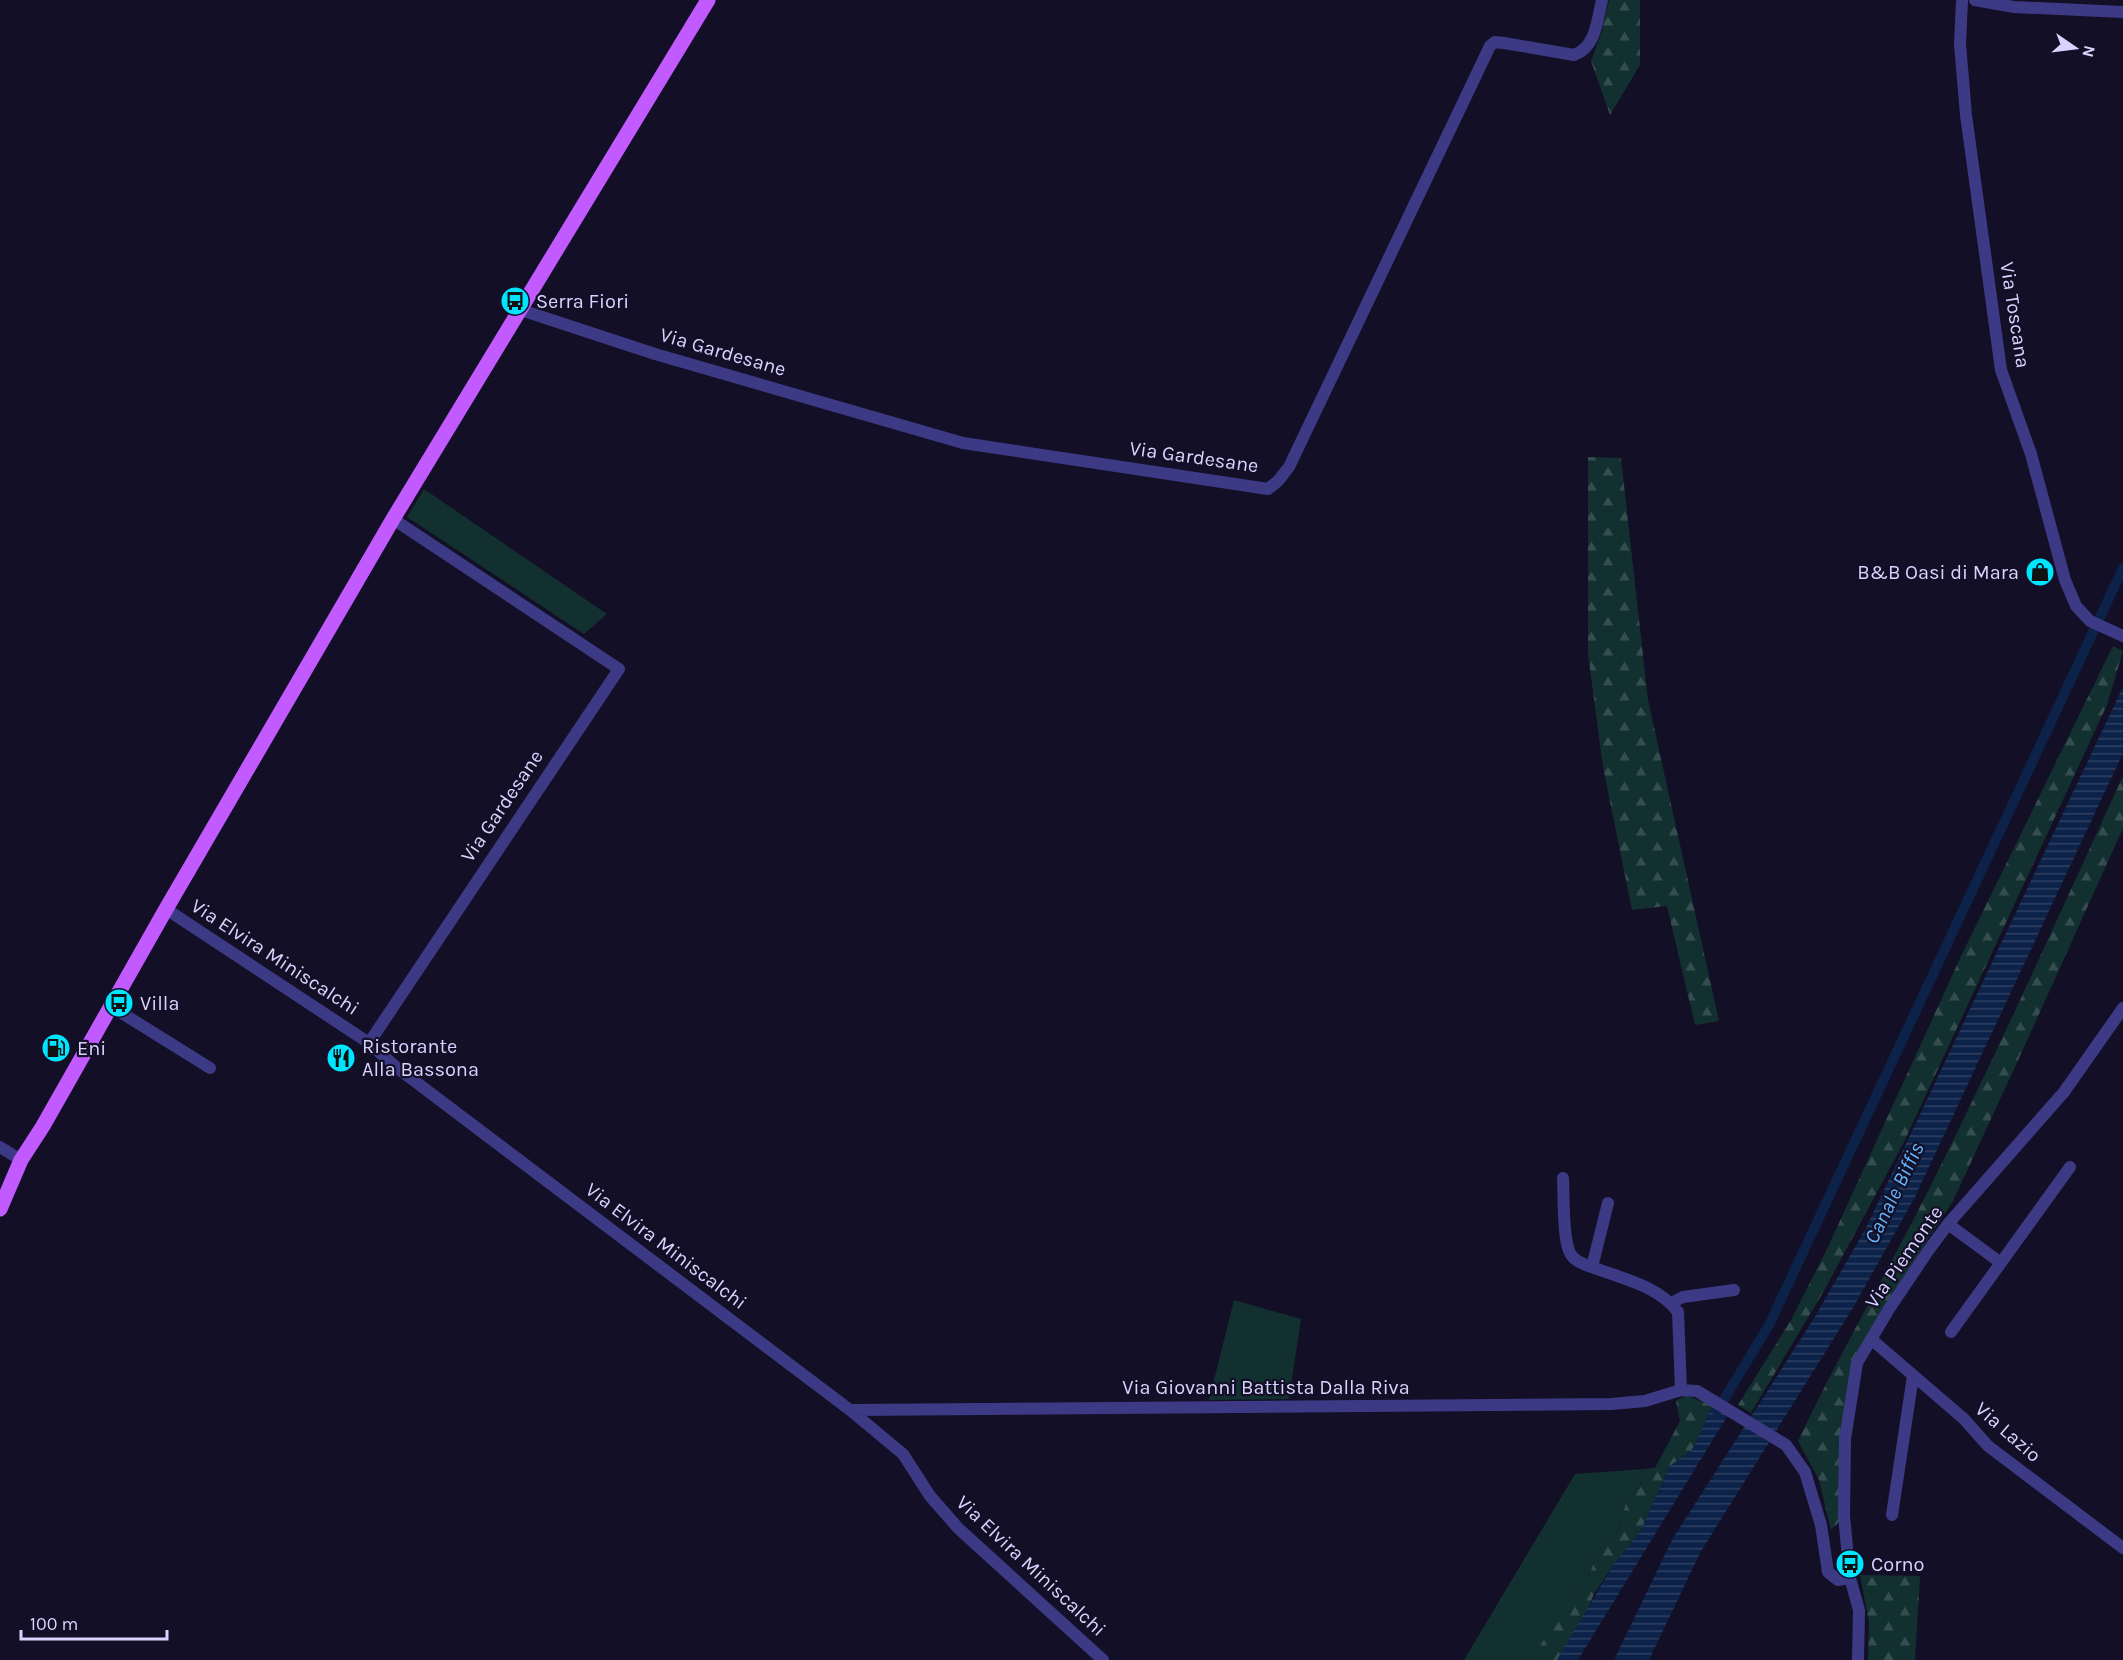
<svg xmlns="http://www.w3.org/2000/svg" width="2123" height="1660" font-family="Karla,sans-serif">
<style>
.green{fill:#12302f}
.forest{fill:url(#forest-firs)}
.water{fill:url(#water-rules)}
.lines{fill:none;stroke-linecap:round;stroke-linejoin:round}
.canal{stroke:#0c2248;stroke-width:10}
.minor{stroke:#3d3a85;stroke-width:12}
.major{stroke:#c25bff;stroke-width:15}
.labels{text-anchor:middle;dominant-baseline:central;stroke-width:4.5;stroke-linejoin:round;paint-order:stroke}
.poi-label{font-size:20px;fill:#d9d4ff;stroke:#130f26;text-anchor:start}
.street-label{font-size:20px;fill:#d9d4ff;stroke:#130f26}
.water-label{font-size:21px;font-style:italic;fill:#62b6ff;stroke:#130f26}
</style>
<defs>
<pattern id="forest-firs" width="22" height="20" patternUnits="userSpaceOnUse" patternTransform="scale(1.5)"><rect width="22" height="20" fill="#12302f"/><path d="M5 1l3.5 6h-7zM16 11l3.5 6h-7z" fill="#344d4e"/></pattern>
<pattern id="water-rules" width="6" height="5" patternUnits="userSpaceOnUse" patternTransform="scale(1.5)"><rect width="6" height="5" fill="#0c2248"/><path d="M0 2.5h6" fill="none" stroke="#2f4163"/></pattern>
</defs>
<rect width="100%" height="100%" fill="#130f26"/>
<path class="green" d="M424,489l183,125 -23,20 -177,-117z
M1234,1300l67,19 -12,80 -80,1z
M1644,1469l-4,16 -14,18 -10,33 -9,4 -11,17 -8,21 -16,17 -34,58 -7,7h-67l111,-186z"/>
<path class="forest" d="M1609,0h31v65l-30,50 -19,-54 10,-27z
M1588,457l33,1 27,242 71,321 -24,4 -28,-119 -35,4 -29,-143 -15,-113z
M2113,646l10,5 -16,54 -202,435 -80,149 -74,124 -13,-8 53,-85 37,-73 134,-293z
M2123,776v52l-97,215 -73,158 -71,109 -29,52 -12,158 -10,10 -12,-50 -21,-39c44,-93 97,-182 142,-274 64,-129 123,-261 183,-391z
M1686,1395l26,11 -17,39 -4,6 -21,15 -30,67 -25,29 -21,32 -11,26 -26,40h-26l41,-65 16,-17 8,-21 11,-17 9,-4 10,-33 14,-18 4,-16 11,-1 25,-47 -4,-20z
M1860,1575l60,1 -5,84h-47l1,-37z"/>
<path class="water" d="M2123,687v66l-208,444 -61,109 -154,247 -51,107h-35l59,-122 140,-218 53,-92z
M1712,1406l16,9 -150,245h-21l58,-98 25,-30 30,-66 21,-15 4,-6z"/>
<g class="lines">
<path class="canal" d="M1717,1411l52,-86 354,-757"/>
<path class="minor" d="M1962,0l-2,44 6,71 35,255 30,84 34,126 11,26 14,15 33,15
M1975,0l39,7 109,5
M521,310l134,44 308,89 305,46 10,-8 11,-14 201,-421 5,-4 9,1 70,12c22,-8 23,-34 28,-55
M166,909l203,134 27,24 454,343 53,44 27,42 28,32 145,132
M112,1007l98,61
M369,1043l250,-374 -226,-150
M0,1147l21,13
M1563,1178c1,16 -1,67 9,78 5,7 17,10 25,13 28,10 62,18 81,43l3,78
M1948,1224l53,39
M1592,1267l16,-64
M1671,1303l12,-6 51,-7
M1951,1332l119,-165
M1871,1339l93,80 24,27 135,102
M850,1410l761,-6 34,-3 36,-11 16,1 89,54 19,27 16,53 7,47 10,8 12,-2
M1892,1515l21,-139
M1858,1660l1,-50 -9,-32 -6,-62 1,-77 12,-76 32,-54 39,-58 20,-27 116,-132 59,-84"/>
<path class="major" d="M0,1209l21,-49 22,-34 123,-217 227,-390 315,-519"/>
</g>
<defs>
<g id="bus-disc" transform="scale(1.5)"><circle r="9.5" fill="#00e5ff" stroke="#130f26"/><path d="M-5-6H5V4H4V6H2V4H-2V6H-4V4H-5ZM-3.5-4V0h7V-4ZM-3.5 1.2v1.5H-2V1.2ZM2 1.2v1.5H3.5V1.2Z" fill="#111"/></g>
<g id="shop-disc" transform="scale(1.5)"><circle r="9.5" fill="#00e5ff" stroke="#130f26"/><path d="M-5-2.5h2.3a2.7 3.5 0 0 1 5.4 0H5L5.5 6h-11ZM-1.5-2.5h3a1.5 2.3 0 0 0-3 0Z" fill="#111"/></g>
<g id="fuel-disc" transform="scale(1.5)"><circle r="9.5" fill="#00e5ff" stroke="#130f26"/><path d="M-5.5-6h7V0h2V4h1.3V-2.5L3-4.5l.8-.8L6-3V5H2.5V1h-1V6h-7ZM-4.2-4.7v3.2H.2V-4.7Z" fill="#111"/></g>
<g id="restaurant-disc" transform="scale(1.5)"><circle r="9.5" fill="#00e5ff" stroke="#130f26"/><path d="M-5-6h1v4h1v-4h1v4h1v-4h1v5L-1.5 .5V6h-2V.5L-5-1ZM5-6V6H3V1.5H1.5Q1.5-4 5-6Z" fill="#111"/></g>
</defs>
<g fill-rule="evenodd">
<use href="#bus-disc" x="515" y="301"/>
<use href="#shop-disc" x="2040" y="572"/>
<use href="#bus-disc" x="119" y="1003"/>
<use href="#fuel-disc" x="56" y="1048"/>
<use href="#restaurant-disc" x="341" y="1058"/>
<use href="#bus-disc" x="1850" y="1564"/>
</g>
<g class="labels">
<g class="poi-label">
<text x="536" y="301">Serra Fiori</text>
<text x="2019" y="572" text-anchor="end">B&amp;B Oasi di Mara</text>
<text x="140" y="1003">Villa</text>
<text x="362" y="1046">Ristorante<tspan x="362" dy="23">Alla Bassona</tspan></text>
<text x="77" y="1048">Eni</text>
<text x="1871" y="1564">Corno</text>
</g>
<g class="street-label">
<text transform="translate(2015 315) rotate(81)">Via Toscana</text>
<text transform="translate(723 352) rotate(16)">Via Gardesane</text>
<text transform="translate(1194 457) rotate(8)">Via Gardesane</text>
<text transform="translate(502 806) rotate(-56)">Via Gardesane</text>
<text transform="translate(275 957) rotate(33)">Via Elvira Miniscalchi</text>
<text transform="translate(666 1246) rotate(37)">Via Elvira Miniscalchi</text>
<text transform="translate(1904 1257) rotate(-55)">Via Piemonte</text>
<text x="1266" y="1387">Via Giovanni Battista Dalla Riva</text>
<text transform="translate(2008 1432) rotate(41)">Via Lazio</text>
<text transform="translate(1031 1566) rotate(43)">Via Elvira Miniscalchi</text>
</g>
<g class="water-label">
<text transform="translate(1894 1193) rotate(-64)">Canale Biffis</text>
</g>
</g>
<g transform="translate(2075 48) rotate(104)" stroke="#130f26" stroke-width="4.5" paint-order="stroke">
<path d="M0-4.5L10 22L0 15L-10 22Z" fill="#d9d4ff"/>
<text y="-9" font-size="16" font-weight="bold" text-anchor="middle" fill="#d9d4ff">N</text>
</g>
<path d="M21 1630v9h146v-9" fill="none" stroke="#d9d4ff" stroke-width="3"/>
<text x="30" y="1630" font-size="18" fill="#d9d4ff" stroke="#130f26" stroke-width="4.5" paint-order="stroke">100 m</text>
</svg>
